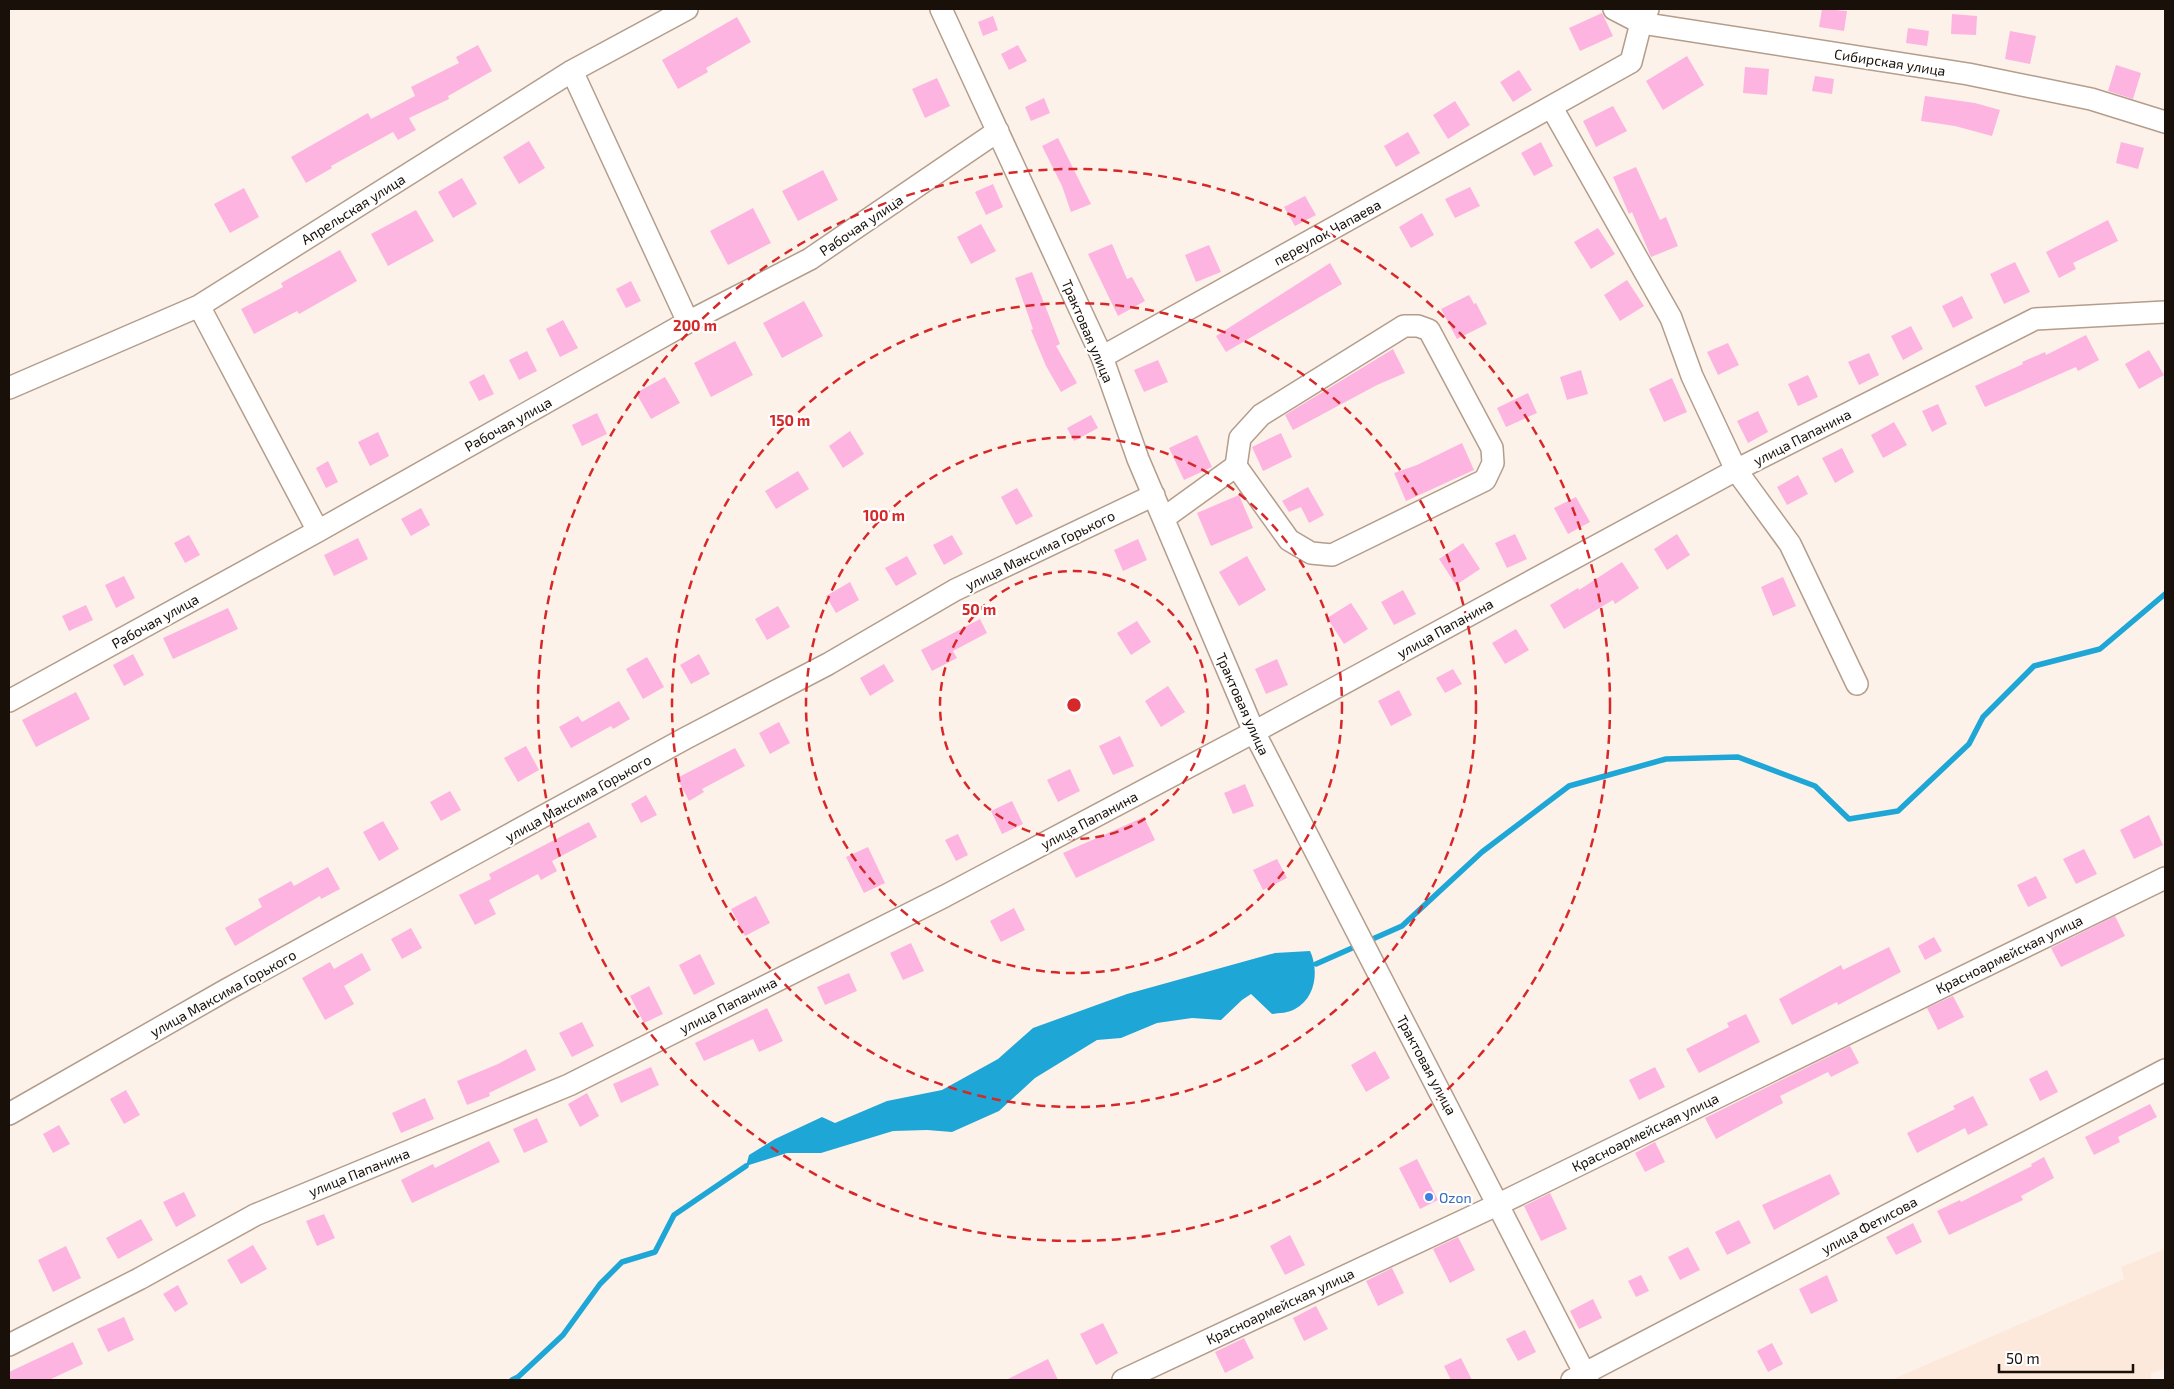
<svg xmlns="http://www.w3.org/2000/svg" width="2174" height="1389" font-family="'Exo 2',sans-serif">
<style>
.built{fill:#fce9db}
.water{fill:#1ea6d6}
.lines{fill:none;stroke-linecap:round;stroke-linejoin:round}
.stream{stroke:#1ea6d6;stroke-width:5.5}
.building{fill:#fdb4e1}
.minor-casing{stroke:#b49d8b;stroke-width:24}
.minor{stroke:#fff;stroke-width:21}
.ring{fill:none;stroke:#d62828;stroke-width:2.5;stroke-dasharray:9 6}
.shop-dot{fill:#3f7fe0;stroke:#fff;stroke-width:2}
.labels{text-anchor:middle;dominant-baseline:central;stroke-width:4.5;stroke-linejoin:round;paint-order:stroke}
.street-label{font-size:14px;fill:#181009;stroke:#fff}
.shop-label{font-size:14px;fill:#366cbe;stroke:#fff;text-anchor:start}
.centre{fill:#d62828;stroke:#fff;stroke-width:2.5}
.ring-label{font-size:15px;text-anchor:middle;font-weight:bold;fill:#d62828;stroke:#fff;stroke-width:4.5;stroke-linejoin:round;paint-order:stroke}
</style>
<rect width="100%" height="100%" fill="#fcf2ea"/>
<path class="built" d="M2165,1249v120l-14,4v7h-260l233,-101 -3,-12z"/>
<path class="water" d="M1310,951c9,19 6,47 -15,58 -6,4 -16,4 -23,5l-21,-20 -9,6 -21,20 -29,-2 -35,5 -36,15 -24,2 -62,38 -36,33 -47,21 -25,-2 -34,1 -72,22h-34l-41,13 3,-11 26,-16 47,-22 13,6 52,-22 55,-11 56,-31 35,-31 94,-34 148,-41z"/>
<g class="lines">
<path class="stream" d="M1316,964l86,-38 80,-74 87,-66 97,-27 72,-2 77,29 34,33 49,-8 71,-67 14,-27 51,-51 66,-17 65,-55
M512,1380l6,-3 45,-42 37,-51 22,-22 33,-10 19,-37 72,-49"/>
</g>
<path class="building" d="M1822,9l25,2 -3,20 -25,-4z
M1602,13l11,23 -33,15 -11,-23z
M1952,14l25,2 -1,19 -25,-1z
M993,16l5,14 -15,6 -5,-14z
M737,17l14,25 -45,26 2,4 -30,17 -16,-29z
M1908,28l21,3 -2,15 -21,-3z
M2010,31l26,5 -6,28 -25,-5z
M478,45l14,26 -44,25 1,3 -40,19 7,12 -18,10 -5,-8 -62,34 1,2 -26,15 -15,-26 77,-44 3,6 44,-23 -4,-9 48,-24 -3,-6z
M1018,45l9,16 -18,9 -8,-16z
M1687,56l17,29 -41,25 -17,-29z
M2116,65l25,8 -8,26 -25,-8z
M1745,67l24,2 -2,26 -24,-2z
M1519,70l13,20 -19,12 -13,-20z
M1815,76l19,3 -2,15 -20,-3z
M937,78l13,28 -25,12 -13,-29z
M1925,96l50,7 25,7 -8,26 -37,-10 -34,-5z
M1044,98l6,15 -19,8 -6,-14z
M1455,101l15,24 -22,14 -15,-24z
M1613,106l14,25 -31,16 -13,-26z
M1408,132l12,21 -24,14 -12,-21z
M1058,138l33,66 -20,8 -9,-26 -20,-40z
M529,141l16,27 -26,16 -16,-27z
M1541,142l12,24 -19,10 -13,-23z
M2121,142l23,6 -6,21 -22,-6z
M1636,167l24,53 6,-3 12,29 -27,11 -19,-45 -3,2 -16,-37z
M823,170l15,30 -40,21 -16,-30z
M462,178l15,26 -24,14 -15,-26z
M993,184l10,23 -17,8 -11,-23z
M1470,187l10,19 -25,12 -10,-19z
M244,188l15,29 -29,16 -16,-29z
M1305,196l11,19 -21,11 -11,-19z
M753,208l18,35 -43,22 -18,-34z
M416,210l18,31 -46,25 -17,-32z
M1422,213l12,22 -23,13 -12,-21z
M2108,220l10,21 -45,22 3,6 -17,9 -13,-26z
M981,224l15,27 -25,13 -14,-27z
M1598,228l17,26 -24,15 -17,-27z
M1112,244l15,35 5,-2 13,24 -27,15 -30,-62z
M1209,245l12,27 -25,10 -11,-27z
M340,250l17,31 -58,33 -2,-3 -43,23 -13,-25 42,-22 -2,-4z
M2015,262l15,30 -26,12 -14,-30z
M1330,263l12,21 -116,68 -10,-16z
M1032,272l28,72 -4,2 21,37 -16,9 -15,-26 -15,-36 2,-1 -18,-51z
M1627,280l17,26 -24,15 -16,-26z
M631,281l10,20 -15,7 -10,-19z
M1469,295l5,9 2,-1 11,21 -30,15 -16,-30z
M1962,296l11,22 -20,10 -11,-22z
M804,301l19,35 -41,22 -19,-35z
M563,320l15,28 -18,9 -14,-28z
M1911,326l12,23 -20,11 -12,-24z
M2086,335l13,25 -21,11 -2,-4 -91,40 -10,-21 48,-22 -1,-2 23,-10 1,3z
M735,341l18,34 -42,22 -17,-34z
M1728,343l11,22 -21,10 -11,-23z
M1393,349l12,24 -28,12 -84,45 -8,-15z
M2149,350l15,25 -25,14 -14,-25z
M527,351l10,20 -18,9 -10,-20z
M1869,353l10,22 -20,10 -11,-23z
M1158,360l10,22 -24,10 -10,-22z
M1581,370l7,24 -21,6 -7,-23z
M484,374l10,20 -15,7 -10,-19z
M1808,375l10,22 -20,9 -10,-22z
M665,377l15,26 -29,16 -15,-26z
M1672,378l15,34 -23,10 -15,-33z
M1528,393l9,20 -31,14 -9,-19z
M1938,404l9,20 -15,8 -10,-21z
M1758,411l10,21 -20,11 -11,-22z
M597,413l10,21 -25,12 -10,-21z
M1091,415l7,13 -24,13 -7,-13z
M1894,422l13,23 -24,13 -12,-23z
M850,431l14,23 -21,14 -14,-22z
M378,432l11,24 -19,10 -12,-24z
M1281,433l11,24 -29,14 -11,-24z
M1197,435l15,32 -28,13 -15,-32z
M1462,443l12,27 -68,31 -12,-28 23,-8z
M1842,448l12,24 -19,11 -13,-25z
M328,461l10,21 -12,6 -10,-20z
M798,471l11,18 -33,20 -11,-18z
M1798,475l10,19 -21,11 -10,-18z
M1308,487l16,28 -15,8 -8,-16 -12,5 -7,-11z
M1017,488l16,28 -17,9 -15,-28z
M1239,495l14,33 -42,18 -14,-33z
M1576,497l14,25 -22,12 -14,-26z
M421,508l9,17 -19,11 -10,-17z
M1515,534l12,25 -20,9 -12,-25z
M1677,534l13,21 -23,15 -13,-21z
M189,535l11,20 -15,8 -11,-20z
M952,535l11,19 -19,11 -11,-20z
M358,538l10,21 -34,17 -10,-21z
M1138,539l9,21 -24,11 -9,-21z
M1463,543l17,26 -24,16 -17,-26z
M907,556l10,18 -21,12 -11,-18z
M1247,556l19,34 -27,16 -20,-34z
M1622,562l17,26 -24,16 -2,-4 -49,29 -14,-24 28,-17 1,2z
M124,576l11,22 -19,10 -11,-23z
M1783,577l13,29 -23,10 -12,-29z
M850,582l9,18 -23,13 -10,-17z
M1403,590l13,24 -22,11 -13,-23z
M1351,603l17,26 -24,15 -17,-26z
M86,605l7,15 -24,11 -7,-15z
M778,606l12,21 -23,13 -12,-21z
M228,608l10,21 -65,30 -10,-21z
M980,619l7,14 -34,18 4,7 -25,13 -11,-21z
M1137,621l14,21 -20,13 -14,-22z
M1516,629l13,21 -24,14 -13,-21z
M133,654l11,21 -20,11 -11,-21z
M699,654l11,20 -19,10 -11,-19z
M647,657l17,30 -21,12 -17,-30z
M1277,659l11,26 -22,9 -11,-25z
M884,664l10,17 -24,15 -10,-18z
M1453,669l9,15 -17,9 -9,-15z
M1168,686l17,26 -24,15 -16,-26z
M1399,690l13,25 -21,11 -13,-25z
M76,692l14,27 -54,28 -14,-27z
M619,701l11,18 -17,10 -2,-3 -40,22 -12,-21 19,-11 4,6z
M779,722l11,21 -20,11 -11,-21z
M1120,736l14,30 -21,9 -14,-29z
M526,746l13,24 -21,12 -14,-24z
M735,748l10,18 -43,23 2,3 -15,9 -12,-23z
M1070,769l10,22 -22,11 -11,-22z
M1245,784l9,22 -21,8 -9,-21z
M450,791l11,19 -20,11 -11,-19z
M646,795l11,20 -16,8 -10,-19z
M1012,801l11,23 -21,10 -11,-23z
M2149,815l14,30 -29,14 -14,-29z
M1144,817l11,23 -79,38 -13,-25z
M383,821l16,28 -20,12 -16,-29z
M589,822l8,15 -45,24 5,10 -16,9 -3,-6 -49,26 7,14 -21,11 -16,-30 32,-16 -2,-5z
M958,834l10,21 -12,6 -11,-21z
M868,847l17,36 -21,10 -18,-36z
M2084,849l13,25 -21,10 -13,-25z
M1277,859l10,19 -24,12 -10,-20z
M328,867l12,22 -19,10 -1,-3 -85,50 -10,-18 37,-21 -4,-8 33,-18 3,5z
M2036,876l11,22 -19,9 -11,-22z
M756,896l14,27 -25,13 -14,-27z
M1014,908l11,22 -24,12 -11,-21z
M2115,916l10,20 -64,31 -10,-19z
M411,928l11,20 -20,11 -11,-20z
M1934,937l8,14 -17,9 -7,-14z
M911,943l13,28 -21,9 -13,-27z
M1889,947l12,25 -63,33 -1,-3 -45,23 -13,-26 62,-34 2,5z
M362,953l9,17 -27,16 10,18 -29,16 -23,-42 28,-16 4,7z
M700,954l15,30 -21,11 -15,-30z
M849,973l8,18 -32,14 -8,-18z
M649,986l14,28 -19,9 -14,-27z
M1953,996l11,21 -26,13 -11,-22z
M767,1008l16,33 -24,11 -6,-13 -49,22 -9,-18z
M1746,1014l14,28 -61,31 -13,-24 43,-22 -2,-4z
M582,1022l12,24 -22,11 -13,-24z
M1850,1046l9,17 -28,14 -3,-5 -48,24 3,7 -67,36 -11,-21z
M526,1049l10,21 -47,23 1,3 -23,9 -10,-24 41,-17z
M1375,1051l15,27 -24,14 -15,-27z
M651,1067l8,18 -38,18 -8,-19z
M1655,1067l10,20 -26,13 -10,-20z
M2047,1070l11,22 -18,9 -11,-22z
M126,1090l14,25 -16,9 -14,-25z
M587,1093l12,23 -19,11 -12,-23z
M1973,1096l15,29 -20,10 -3,-7 -48,25 -10,-20 48,-24 -2,-3z
M425,1098l9,21 -33,14 -9,-20z
M2150,1104l7,13 -39,20 2,5 -26,13 -9,-18z
M537,1118l11,24 -24,11 -11,-24z
M59,1125l11,19 -17,9 -10,-19z
M489,1141l11,21 -88,41 -11,-23 32,-16 2,4z
M1655,1142l10,20 -20,10 -10,-19z
M2044,1157l10,21 -33,18 2,4 -74,35 -12,-24 23,-11 1,2 71,-36 -1,-2z
M1417,1159l21,41 -18,9 -21,-41z
M1830,1174l10,20 -66,36 -12,-25z
M184,1192l12,24 -20,11 -13,-25z
M1550,1193l17,36 -26,12 -17,-35z
M324,1214l11,24 -18,8 -11,-25z
M141,1219l12,21 -35,19 -12,-21z
M1739,1220l12,23 -24,12 -12,-23z
M1913,1223l9,19 -26,13 -10,-18z
M1290,1235l15,30 -20,10 -15,-29z
M1458,1237l17,33 -25,13 -17,-34z
M253,1245l14,24 -26,15 -14,-24z
M66,1246l15,32 -28,14 -15,-32z
M1688,1247l12,23 -20,10 -12,-23z
M1392,1268l12,25 -26,13 -12,-25z
M1641,1275l8,16 -13,6 -8,-16z
M1827,1275l11,26 -27,13 -12,-25z
M178,1285l10,19 -13,8 -12,-18z
M1593,1299l9,19 -23,11 -9,-18z
M1316,1306l12,23 -24,12 -11,-23z
M124,1317l10,23 -26,12 -11,-23z
M1103,1323l15,30 -22,12 -16,-31z
M1525,1330l11,22 -18,9 -12,-22z
M1244,1338l10,20 -29,15 -10,-21z
M73,1342l10,22 -34,16h-40v-8z
M1772,1343l11,21 -15,8 -11,-21z
M1461,1358l11,22h-21l-7,-14z
M1048,1359l10,21h-52z"/>
<g class="lines">
<g class="minor-casing">
<path id="minor" d="M941,9l161,348 36,102 116,273 334,648
M1614,9l27,14 327,51 123,25 74,23
M572,71l116,251
M1552,108l119,210 21,58 44,94 54,74 67,140
M199,306l119,225
M1404,326h14l11,4 63,118 1,15 -8,17 -153,75 -21,-2 -22,-13 -53,-74 4,-28 21,-23z
M1102,357l529,-295 10,-39 7,-14
M9,388l190,-82 373,-235 115,-62
M1164,518l72,-52
M9,701l309,-170 370,-209 122,-63 188,-128
M9,1114l217,-124 460,-252 142,-74 127,-74 199,-95
M9,1345l130,-66 116,-64 314,-130 376,-189 309,-164 482,-262 299,-151 130,-7
M1123,1380l376,-176 666,-326
M1572,1380l593,-310"/>
</g>
<use href="#minor" class="minor"/>
</g>
<g class="ring">
<circle cx="1074" cy="705" r="134"/>
<circle cx="1074" cy="705" r="268"/>
<circle cx="1074" cy="705" r="402"/>
<circle cx="1074" cy="705" r="536"/>
</g>
<circle class="shop-dot" cx="1429" cy="1197" r="5"/>
<g class="labels">
<g class="street-label">
<text transform="translate(1890 62) rotate(9)">Сибирская улица</text>
<text transform="translate(353 209) rotate(-32)">Апрельская улица</text>
<text transform="translate(861 225) rotate(-34)">Рабочая улица</text>
<text transform="translate(1327 232) rotate(-29)">переулок Чапаева</text>
<text transform="translate(1088 331) rotate(67)">Трактовая улица</text>
<text transform="translate(508 424) rotate(-29)">Рабочая улица</text>
<text transform="translate(1802 437) rotate(-27)">улица Папанина</text>
<text transform="translate(1040 550) rotate(-26)">улица Максима Горького</text>
<text transform="translate(155 621) rotate(-29)">Рабочая улица</text>
<text transform="translate(1445 628) rotate(-29)">улица Папанина</text>
<text transform="translate(1243 704) rotate(66)">Трактовая улица</text>
<text transform="translate(578 798) rotate(-29)">улица Максима Горького</text>
<text transform="translate(1089 820) rotate(-28)">улица Папанина</text>
<text transform="translate(2009 954) rotate(-26)">Красноармейская улица</text>
<text transform="translate(223 993) rotate(-29)">улица Максима Горького</text>
<text transform="translate(728 1005) rotate(-27)">улица Папанина</text>
<text transform="translate(1427 1065) rotate(62)">Трактовая улица</text>
<text transform="translate(1645 1132) rotate(-26)">Красноармейская улица</text>
<text transform="translate(359 1172) rotate(-22)">улица Папанина</text>
<text transform="translate(1869 1225) rotate(-28)">улица Фетисова</text>
<text transform="translate(1280 1306) rotate(-25)">Красноармейская улица</text>
</g>
<g class="shop-label">
<text x="1439" y="1197">Ozon</text>
</g>
</g>
<circle cx="1074" cy="705" r="8" class="centre"/>
<g class="ring-label">
<text x="695" y="331">200 m</text>
<text x="790" y="426">150 m</text>
<text x="884" y="521">100 m</text>
<text x="979" y="615">50 m</text>
</g>
<rect width="2174" height="1389" fill="none" stroke="#181009" stroke-width="20"/>
<path d="M1999 1364v8h134v-8" fill="none" stroke="#181009" stroke-width="2.5"/>
<text x="2006" y="1364" font-size="15" fill="#181009" stroke="#ffffff" stroke-width="4" paint-order="stroke">50 m</text>
</svg>
